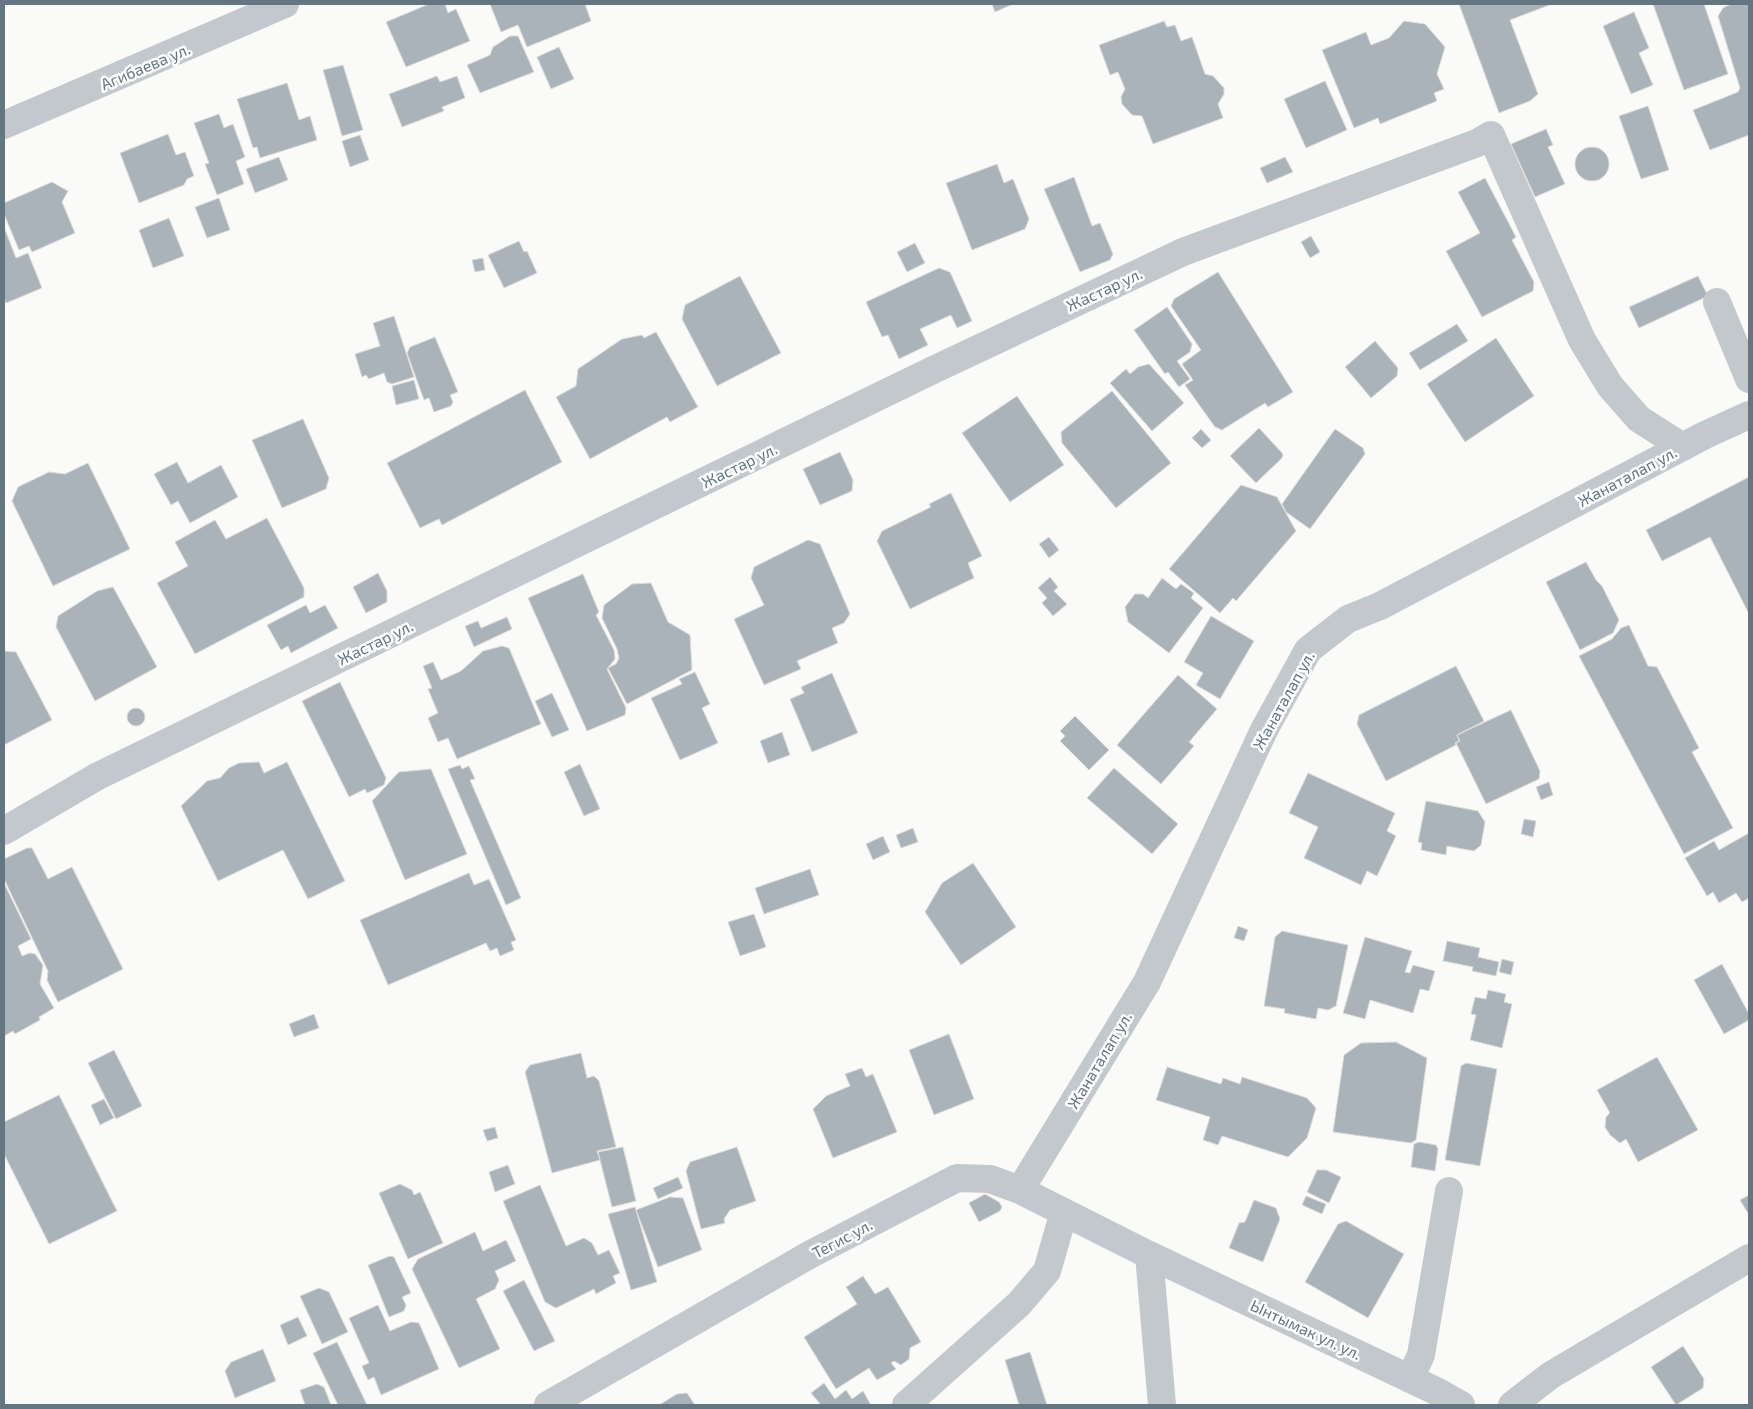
<svg xmlns="http://www.w3.org/2000/svg" width="1753" height="1409" font-family="'Exo 2',sans-serif">
<style>
.building{fill:#aab3b9;stroke:#dcdcda}
.lines{fill:none;stroke-linecap:round;stroke-linejoin:round}
.street{stroke:#c3c8cc;stroke-width:28}
.labels{text-anchor:middle;dominant-baseline:central;stroke-width:5;stroke-linejoin:round;paint-order:stroke}
.street-label{font-size:16px;fill:#657683;stroke:#fff}
</style>
<rect width="100%" height="100%" fill="#fafaf8"/>
<path class="building" d="M429,4h16l3,9 8,-4 14,32 -64,26 -20,-45z
M490,4h95l6,17 -64,26 -9,-22 -17,7z
M992,4h21l-18,8z
M1459,4h93l-42,16 28,74 -8,7 -31,12z
M1653,4h51l24,70 -44,16z
M1731,4h18v131l-39,15 -17,-40 45,-18 2,-4 -22,-72 5,-8z
M1634,12l15,36 -10,5 14,32 -22,9 -28,-68z
M1164,21l3,6 8,-2 6,16 11,-4 13,37 8,2 11,12v6l-6,10 5,14 -70,26 -11,-28 -10,-1 -10,-11 -1,-7 4,-8 -7,-17 -8,3 -11,-30z
M1404,21l21,3 20,23 -8,27 7,15 -10,4 3,8 -57,23 -2,-6 -24,10 -32,-78 44,-18 5,13 18,-7z
M510,36h8l16,36 -54,21 -13,-28 23,-10 3,-8z
M559,47l15,32 -23,10 -14,-32z
M343,65l20,65 -21,6 -19,-66z
M437,76l3,6 17,-6 8,22 -23,9 2,4 -42,16 -13,-33z
M1325,81l22,49 -41,18 -22,-49z
M287,83l12,37 11,-4 7,24 -57,18 -3,-11 -4,1 -16,-49z
M1648,106l21,64 -28,9 -22,-63z
M219,114l5,14 9,-4 12,33 -9,4 8,23 -27,11 -12,-31 4,-1 -15,-40z
M1546,129l7,16 -5,2 17,37 -30,13 -24,-53z
M168,134l8,21 9,-3 9,24 -7,3 -3,6 -45,18 -19,-50z
M360,135l9,25 -19,7 -8,-26z
M1575 164a17 17 0 1 1 34 0a17 17 0 1 1-34 0Z
M279,157l9,23 -33,13 -9,-24z
M1285,157l8,15 -26,11 -7,-15z
M997,164l7,19 9,-4 16,40 -4,10 -53,21 -26,-67z
M1074,177l18,49 8,-3 13,31 -3,6 -30,12 -36,-83z
M1485,178l31,59 -4,3 22,42 -1,9 -51,26 -36,-66 34,-18 -22,-41z
M52,182l16,9 -6,11 13,31 -43,19 -3,-6 -10,4 -15,-36v-11z
M219,198l11,32 -23,8 -12,-31z
M169,218l15,38 -31,12 -14,-38z
M4,227l12,31 12,-5 14,35 -36,15 -2,-5z
M1311,236l9,16 -10,6 -9,-16z
M519,241l5,11 3,-1 10,22 -33,15 -16,-33z
M915,243l10,20 -18,9 -10,-20z
M483,258l2,12 -10,2 -3,-12z
M939,268l11,4 22,49 -15,7 -6,-13 -31,14 8,16 -29,14 -11,-24 -6,2 -16,-35z
M1218,272l75,120 -25,15 -3,-4 -43,27 -7,-3 -30,-42 8,-5 -11,-16 19,-14 -30,-44 3,-7z
M740,276l41,77 -64,33 -35,-67 3,-14z
M1698,276l10,20 -69,32 -10,-21z
M1167,307l25,37 -2,8 -13,9 13,18 -11,8 -11,-15 -3,2 -31,-44z
M394,316l20,61 -22,7 -5,-2 -3,-9 -15,6 -3,-4 -4,2 -7,-23 25,-8 -7,-23z
M1457,324l11,17 -48,29 -11,-17z
M656,332l42,75 -28,15 -3,-5 -77,42 -34,-62 20,-11 2,-17 44,-30 20,-4 2,3z
M435,337l23,55 -8,3 3,7 -2,4 -17,6 -5,-14 -5,2 -17,-47 3,-6z
M1496,338l38,58 -69,46 -38,-58z
M1375,341l23,27 -1,8 -26,22 -26,-31z
M1149,364l35,39 -32,28 -42,-48 16,-14 4,5 8,-7z
M414,380l5,19 -23,6 -4,-19z
M525,390l37,72 -120,63 -3,-6 -19,9 -33,-65z
M1112,391l59,72 -55,45 -54,-65 -1,-11z
M1017,396l47,69 -54,37 -48,-69z
M303,419l26,59 -3,11 -44,19 -30,-68z
M1259,428l24,26 -1,4 -26,25 -26,-27z
M1201,429l10,11 -9,8 -10,-10z
M1335,429l28,19 2,6 -55,75 -24,-17 -4,-8z
M840,452l13,28 -1,11 -32,14 -17,-36z
M177,462l11,21 33,-18 17,32 -48,26 -12,-22 -7,4 -17,-31z
M88,463l42,86 -77,37 -41,-85 6,-14 31,-15 16,2z
M1749,477v137l-39,-77 -48,24 -16,-31z
M1241,485l36,12 19,34 -60,70 -3,-3 -13,15 -51,-44z
M951,493l31,63 -14,7 6,15 -64,31 -33,-68 5,-10 49,-24 -2,-3z
M267,518l37,70v9l-109,57 -38,-71 31,-17 -13,-24 40,-22 11,19z
M1049,537l10,13 -10,8 -10,-14z
M808,540l12,4 30,70 -6,9 -12,5 6,15 -41,18 4,8 -37,16 -30,-66 30,-14 -13,-27 3,-11z
M1586,562l10,18 6,6 17,34 -6,13 -33,17 -34,-68z
M378,573l9,18v11l-21,11 -13,-26z
M583,574l16,38 -3,3 18,35 1,9 -8,10 19,39 -1,7 -38,16 -59,-133z
M1050,577l8,10 -4,4 13,13 -14,12 -11,-13 5,-5 -9,-10z
M1162,578l14,11 5,-5 13,9 -3,5 12,10 -34,45 -41,-31 -3,-15 10,-13h8l5,4z
M651,583l17,39 22,13 2,35 -65,34 -19,-36 8,-4 3,-6 -2,-9 -15,-31 2,-13 28,-21z
M113,587l44,80 -62,34 -39,-74 2,-11 39,-25z
M306,605l4,8 15,-8 13,23 -47,25 -3,-7 -7,4 -14,-25z
M1211,616l43,25 -34,58 -24,-14 7,-12 -19,-11z
M507,617l5,12 -38,18 -9,-21 13,-5 3,7z
M1629,625l19,41 9,1 42,81 -7,4 41,76 -49,26 -105,-198 33,-17 9,-11z
M502,646l7,2 32,76 -84,35 -9,-21 -10,4 -10,-24 10,-5 -10,-24 4,-1 -9,-22 10,-4 8,18 20,-9 22,-20z
M4,651l12,1 36,68 -48,25z
M1456,666l28,55 -27,14 2,6 -4,2 1,2 -70,36 -29,-57 2,-9z
M695,672l15,32 -8,4 16,35 -38,17 -29,-62 31,-14 -3,-5z
M832,673l26,60 -46,19 -22,-53 14,-6 -3,-6z
M1178,675l39,34 -28,33 5,4 -33,38 -44,-39z
M340,682l46,96 -2,7 -17,8 -2,-4 -16,8 -47,-96z
M552,693l17,37 -17,7 -17,-36z
M127 717a9 9 0 1 1 18 0a9 9 0 1 1-18 0Z
M1511,710l29,61 -1,8 -53,25 -30,-61 4,-2 -3,-6z
M1075,716l34,34 -20,20 -29,-29 5,-5 -5,-5z
M782,732l8,23 -22,8 -8,-22z
M259,762l5,11 23,-11 58,119 -37,18 -25,-49 -65,31 -37,-75 26,-25 13,-3 9,-10 10,-5z
M580,764l20,45 -16,7 -20,-44z
M460,765l2,4 7,-3 6,13 -5,1 51,118 -15,7 -58,-136z
M1114,768l64,56 -26,30 -65,-56z
M431,769l36,85 -62,26 -33,-79 27,-29z
M1308,773l87,40 -8,18 9,5 -19,40 -10,-5 -6,14 -57,-27 14,-31 -29,-14z
M1549,782l4,13 -12,5 -5,-13z
M1426,801l52,10 7,11 -4,23 -7,6 -27,-5 -1,9 -25,-5 1,-7 -4,-1z
M1524,819l12,2 -3,16 -12,-3z
M913,828l5,14 -17,6 -5,-13z
M1749,833v65l-7,4 -6,-9 -17,10 -6,-11 -6,4 -22,-38 29,-17 5,9z
M883,836l7,16 -17,8 -7,-16z
M27,848h5l16,31 24,-12 51,102 -65,33 -11,-22 1,-9 -44,-92v-20z
M973,863l43,64 -55,38 -36,-53 17,-29z
M810,869l9,26 -55,19 -9,-26z
M469,873l5,12 15,-6 27,61 -5,2 3,8 -14,6 -3,-8 -7,3 -4,-8 -98,42 -28,-65z
M4,883l27,56 -13,7 4,10 8,-3 5,1 8,11 -3,19 14,24 -15,9 1,3 -25,14 -2,-3 -9,5z
M754,914l12,33 -26,9 -12,-34z
M1238,926l10,4 -4,11 -10,-3z
M1282,931l66,14 -12,61 -8,4 -10,-2 -2,11 -32,-6 1,-4 -21,-3 11,-69z
M1365,937l47,14 -7,21 5,1 3,-8 22,6 -6,20 -9,-2 -7,24 -43,-13 -5,19 -22,-6z
M1447,941l33,7 -2,9 21,5 -3,14 -24,-5 1,-4 -30,-6z
M1502,959l12,3 -3,13 -12,-3z
M1722,964l27,50v6l-25,14 -30,-54z
M1488,990l18,4 -2,8 8,2 -10,44 -32,-8 6,-25 -5,-1 4,-17 11,2z
M314,1014l5,14 -25,9 -5,-13z
M949,1034l25,65 -40,16 -25,-65z
M1396,1042l31,16 -11,82 -5,3 -78,-11 11,-77 17,-12z
M114,1050l28,56 -26,13 -28,-56z
M581,1053l6,25 7,-2 5,5 17,66 -19,4 3,9 -48,13 -27,-101 5,-7z
M1657,1057l41,73 -60,32 -12,-23 -6,4 -10,-8 -5,-8 1,-10 4,-4 -13,-23z
M1466,1063l31,6 -17,97 -35,-6 16,-94z
M1167,1067l54,17 2,-6 17,6 2,-7 65,21 9,10 -9,30 -19,19 -66,-21 -4,9 -15,-5 7,-23 -54,-17z
M862,1068l4,9 7,-3 24,58 -64,26 -20,-49 13,-13 24,-10 -5,-12z
M59,1095l58,116 -68,33 -45,-90v-32z
M104,1099l10,19 -14,7 -9,-20z
M495,1127l3,11 -11,3 -4,-11z
M1419,1142l17,3 2,4 -3,22 -24,-4 3,-23z
M623,1147l13,54 -24,6 -14,-55z
M737,1147l19,54 -26,9 -6,9 1,4 -24,6 -15,-58 4,-9z
M508,1165l7,19 -20,8 -6,-20z
M1317,1170h9l15,7 -12,26 -22,-11z
M678,1177l5,11 -25,11 -5,-11z
M400,1184l12,6 2,5 6,-3 23,51 -35,16 -29,-66z
M540,1185l26,61 18,-8 8,5 6,12 11,-5 11,23 -7,3 3,7 -20,11 -2,-5 -38,19 -11,-6 -42,-101z
M985,1194l14,8 3,5 -2,4 -21,11 -10,-19z
M1749,1195v20l-9,-15z
M1306,1196l20,8 -4,10 -20,-9z
M670,1197l13,1 19,52 -44,17 -22,-57z
M1254,1200l22,8 4,11 -17,43 -34,-14 10,-25 6,-1z
M635,1207l22,75 -26,8 -23,-76z
M1346,1221l58,33 -36,64 -63,-36 33,-58z
M475,1232l8,19 23,-11 10,21 -21,10 4,9 -4,9 -19,10 24,50 -41,19 -47,-99 6,-10z
M390,1256l4,1 17,36 -9,4 4,8 -2,6 -15,6 -21,-52z
M863,1276l12,18 13,-7 33,55 -11,6 -1,11 -8,6 -7,-4 -3,2 5,6 -19,11 -8,-12 -33,21 -32,-52 53,-33 -11,-17z
M524,1280l31,61 -21,10 -31,-60z
M319,1288l10,4 19,40 -26,12 -22,-48z
M378,1305l12,26 21,-9 8,1 20,46 -58,26 -7,-18 -6,3 -6,-14 7,-3 -20,-45z
M298,1317l9,19 -19,9 -8,-20z
M337,1342l30,63h-29l-25,-52z
M1683,1346l21,33 -1,9 -27,17 -25,-38z
M263,1349l13,32 -41,17 -10,-27 6,-9z
M1030,1352l17,53h-28l-14,-45z
M824,1383l11,16 11,-9 6,9 11,-8 8,14h-50l-10,-12z
M317,1384l7,3 7,18h-26l-5,-15z
M687,1393l8,12h-36l18,-11z"/>
<g class="lines">
<path class="street" d="M4,125l281,-121
M1717,302l32,77
M4,831l94,-55 833,-405 252,-119 294,-109 14,-8 91,205 28,46 29,33 44,28
M1020,1190l127,-208 117,-252 44,-80 40,-31 32,-13 325,-171 44,-20
M1149,1255l13,150
M1410,1379l11,-24 28,-164
M548,1405l263,-151 146,-76 33,1 30,11 129,65 289,137 23,13
M906,1405l113,-101 28,-33 17,-59
M1512,1405l39,-30 198,-117"/>
</g>
<g class="labels">
<g class="street-label">
<text transform="translate(145 66) rotate(-23)">Агибаева ул.</text>
<text transform="translate(1104 289) rotate(-25)">Жастар ул.</text>
<text transform="translate(739 465) rotate(-26)">Жастар ул.</text>
<text transform="translate(1627 476) rotate(-28)">Жанаталап ул.</text>
<text transform="translate(375 642) rotate(-26)">Жастар ул.</text>
<text transform="translate(1283 700) rotate(-61)">Жанаталап ул.</text>
<text transform="translate(1099 1060) rotate(-59)">Жанаталап ул.</text>
<text transform="translate(842 1238) rotate(-28)">Тегис ул.</text>
<text transform="translate(1306 1329) rotate(25)">Ынтымак ул. ул.</text>
</g>
</g>
<rect width="1753" height="1409" fill="none" stroke="#657683" stroke-width="10"/>
</svg>
